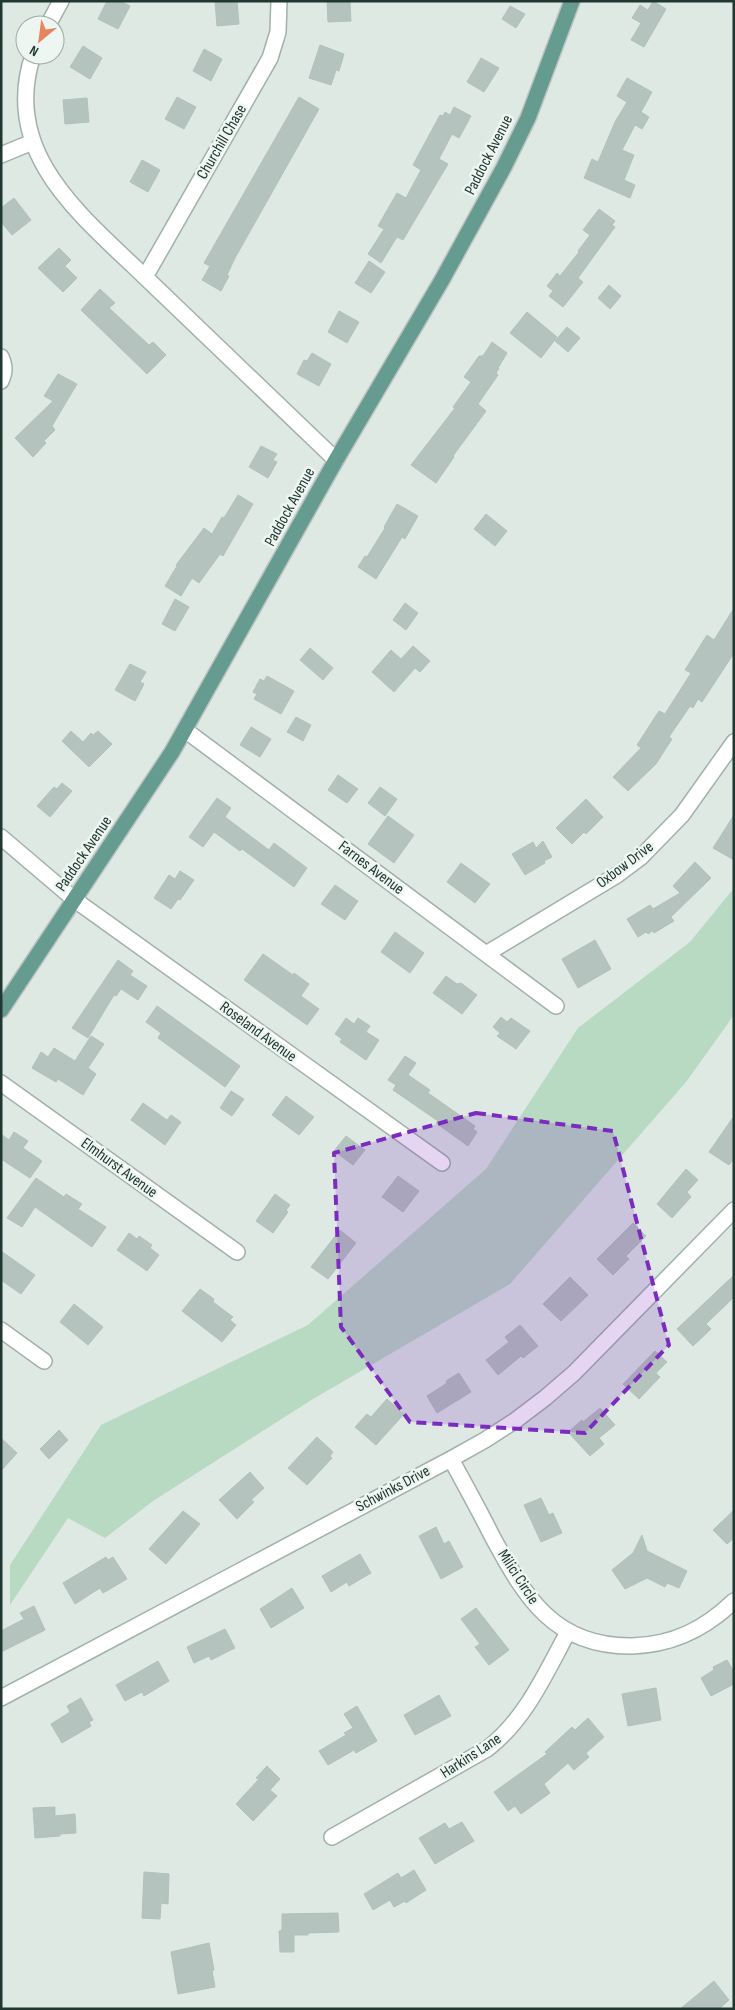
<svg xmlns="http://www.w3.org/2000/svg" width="735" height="2010" font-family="'Sofia Sans Condensed',sans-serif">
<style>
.green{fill:#b8d9c2}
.building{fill:#b4c3bd;stroke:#b1c1bb}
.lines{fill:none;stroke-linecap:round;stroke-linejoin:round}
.minor-casing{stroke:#a2b0ab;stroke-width:18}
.major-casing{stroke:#bcc3c2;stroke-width:18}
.minor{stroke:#fff;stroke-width:15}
.major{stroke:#669b8f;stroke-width:15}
.marked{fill:#7b2cbf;fill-opacity:0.2;stroke:#7b2cbf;stroke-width:4;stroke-dasharray:10 6;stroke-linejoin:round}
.labels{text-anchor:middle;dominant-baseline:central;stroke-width:5;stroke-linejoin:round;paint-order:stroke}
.street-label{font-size:16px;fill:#213732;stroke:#eef6f2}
</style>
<rect width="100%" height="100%" fill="#dee9e4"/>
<path class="green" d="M734,888v127l-48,67 -176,202 -197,115 -160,102 -48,37 -37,-20 -58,87v-40l91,-140 207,-100 178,-156 92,-141 112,-86z"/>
<path class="building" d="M107,1h13l10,5 -12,23 -20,-10z
M215,1h22l2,23 -22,2z
M327,1h23l1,20 -23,1z
M653,1l13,8 -22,38 -13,-7 10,-17 -9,-5 8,-13 8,5z
M510,6l15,8 -9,14 -14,-9z
M320,45l24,9 -5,17 -3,-1 -5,15 -22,-7z
M83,46l19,12 -12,21 -20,-12z
M204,49l18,10 -11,22 -18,-10z
M481,58l18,10 -15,24 -17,-10z
M627,78l25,14 -11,20 8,5 -7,12 -7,-4 -13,25 12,5 -10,25 11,5 -5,13 -46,-20 8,-19 6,3 17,-40 12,-20 -10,-6z
M177,97l19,10 -12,22 -19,-10z
M299,97l20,12 -84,149 -8,17 2,1 -8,15 -19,-11 8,-14 -6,-3z
M87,98l2,24 -24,2 -2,-24z
M454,107l17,9 -12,22 -7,-4 -13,25 9,5 -45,76 -6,-3 -16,26 -13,-9 16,-25 -6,-3 19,-33 9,5 15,-28 -8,-5 27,-50 3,1 2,-4 5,3z
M142,160l18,10 -12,22 -18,-10z
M14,198l17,22 -19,15 -11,-13v-14z
M599,209l16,12 -3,4 3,2 -37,51 5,4 -20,25 -14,-11 4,-5 -6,-5 10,-13 3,3 19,-24 -1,-1 12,-16 -7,-5z
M59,248l12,12 -6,6 12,12 -14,14 -25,-24z
M369,261l16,11 -14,21 -16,-10z
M609,285l12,11 -11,13 -12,-11z
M100,289l15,14 -6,5 40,37 4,-3 13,13 -19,19 -66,-64z
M339,311l20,11 -12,21 -19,-11z
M527,312l30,25 -16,21 -31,-25z
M567,327l13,11 -12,14 -13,-11z
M492,342l15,11 -9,15h1l-3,5 2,2 -20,29 8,7 -33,45 1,1 -18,26 -25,-18 44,-57 -2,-1 18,-25 -7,-5 15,-21h4z
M312,353l19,11 -12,22 -22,-12 7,-14 3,1z
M58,374l19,10 -25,42 3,4 -11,11 2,2 -13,14 -18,-19 38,-37 -9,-5z
M261,446l16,8 -4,6 4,2 -9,16 -19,-11z
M238,495l15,9 -30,52 -3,-2 -21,29 -7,-5 -11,18 -16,-10 12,-20 -1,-1 28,-37 8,6 10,-17 2,1z
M397,504l21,12 -13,23 -3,-2 -26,42 -18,-12 7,-11 2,1 18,-29 -1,-1z
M486,514l21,17 -12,15 -21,-17z
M175,599l14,8 -14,24 -13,-7z
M405,603l13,10 -12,17 -13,-10z
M734,608v45l-32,49 -4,-3 -5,9 -3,-2 -21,31 3,2 -16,25 -28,27 -15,-14 28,-29 -4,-3 22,-34 6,3 26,-41 -6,-3 22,-35 7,5z
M413,646l17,15 -10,11 -5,-4 -21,24 -22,-20 19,-22 10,9z
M310,648l23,20 -10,12 -23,-20z
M130,664l16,8 -6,10 4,2 -9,17 -20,-11z
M267,676l27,15 -13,23 -27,-15 3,-5 -4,-2 7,-13 4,2z
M296,717l15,8 -8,16 -16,-9z
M251,727l20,12 -11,18 -20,-12z
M71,731l12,11 8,-9 2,2 5,-4 14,13 -23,23 -27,-26z
M338,775l20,14 -11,14 -19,-13z
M62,783l10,8 -22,26 -13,-11 17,-19 3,2z
M380,787l17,12 -12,17 -17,-13z
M217,798l14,10 -6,9 44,33 5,-7 33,25 -13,19 -52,-38 -2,2 -26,-19 -11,15 -14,-10z
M586,799l17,18 -17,17 -2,-2 -12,12 -16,-16z
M734,815v45l-21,-12z
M388,816l26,19 -20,28 -26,-19z
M543,841l9,16 -8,4 1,2 -20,12 -13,-21 21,-12 3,6z
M695,862l16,16 -40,39 3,4 -20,12 -2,-2 -4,3 -2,-2 -8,5 -11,-18 23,-14 3,4 27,-16 -7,-7z
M461,863l29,21 -15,19 -28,-21z
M180,871l14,9 -14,20 -2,-1 -7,10 -17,-11 15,-23 6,4z
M335,885l23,16 -13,19 -24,-16z
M395,932l29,21 -14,20 -29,-21z
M595,940l16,29 -33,19 -16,-29z
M263,954l30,21 1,-2 15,11 -8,12 18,13 -12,16 -63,-45z
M118,960l15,11 -3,4 17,11 -9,14 -17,-11 -5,7 -2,-1 -26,43 -16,-10z
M446,976l11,8 4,-1 16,12 -15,19 -29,-21z
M157,1006l83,60 -15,21 -67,-49 3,-5 -15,-11z
M501,1017l6,5 4,-4 19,13 -14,18 -19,-13 3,-3 -7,-6z
M346,1018l8,6 4,-6 12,8 -4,6 13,8 -13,20 -26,-18 2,-3 -7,-5z
M91,1036l13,8 -16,24 8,6 -13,21 -25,-16 -2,3 -24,-14 9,-16 7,5 6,-9 21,13z
M405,1056l11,7 -8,12 22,15 -2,3 47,33 -2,3 4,3 -9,14 -32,-23 2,-2 -45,-31 3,-5 -8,-5z
M231,1091l13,8 -12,17 -12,-8z
M286,1096l28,21 -15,18 -27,-20z
M143,1103l24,17 4,-5 10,7 -16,23 -34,-25z
M734,1116v42l-5,7 -20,-13z
M14,1132l14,9 -5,7 19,13 -12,17 -29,-19v-25l8,6z
M346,1136l19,14 -12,15 -19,-14z
M686,1169l12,11 -11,12 4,5 -19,21 -15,-14z
M398,1176l21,15 -16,21 -21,-15z
M36,1178l28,19 2,-3 16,10 -4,5 28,18 -14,20 -57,-40 -13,20 -15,-9z
M275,1194l15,11 -4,5 2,2 -15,21 -17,-12z
M633,1223l13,13 -20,20 3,3 -16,16 -16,-16z
M340,1230l16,13 -28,36 -17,-12z
M129,1233l8,6 2,-3 13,9 -2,3 9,7 -12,16 -30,-21z
M1,1251l34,24 -14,19 -20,-14z
M734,1275v22l-28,27 5,5 -18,17 -16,-17z
M570,1277l18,18 -27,26 -18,-17z
M200,1289l14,10 -1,3 20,15 -3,3 6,5 -14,17 -40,-31z
M74,1304l29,23 -15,18 -28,-23z
M520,1325l18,21 -15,12 -2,-2 -23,19 -12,-15 23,-18 -4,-5z
M655,1351l12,11 -11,11 4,4 -21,22 -16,-15z
M459,1373l12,19 -34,21 -10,-17 20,-13 -1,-2z
M387,1399l17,15 -28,31 -21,-18 12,-13 4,3z
M600,1408l15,17 -16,13 5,6 -14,12 -22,-24 14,-12 1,2z
M59,1430l9,10 -19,19 -9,-10z
M317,1437l16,15 -3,4 2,2 -25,27 -19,-17z
M1,1438l16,15 -16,18z
M250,1472l14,16 -13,12 3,2 -17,17 -18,-19z
M541,1498l8,17 4,-2 9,20 -21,9 -17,-37z
M734,1510v28l-7,6 -14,-14z
M183,1511l17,13 -34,40 -17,-15z
M436,1527l8,17 5,-3 14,26 -22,12 -22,-43z
M642,1535l5,16 40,20 -8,17 -12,-5 -2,4 -18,-9 -22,11 -13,-19 21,-17z
M360,1554l11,19 -22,13 -2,-4 -16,10 -9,-16z
M106,1557l2,3 5,-3 14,22 -24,14 -3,-5 -25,16 -12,-21z
M292,1588l12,20 -33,20 -11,-19z
M34,1606l11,24 -44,22v-21l23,-12 -4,-6z
M476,1608l33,42 -20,15 -14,-18 5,-3 -19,-25z
M225,1629l10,19 -24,12 -2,-4 -15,7 -7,-16z
M727,1660l7,12v12l-23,12 -10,-18 13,-8 -1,-3z
M158,1661l11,20 -25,15 -2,-4 -17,9 -9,-16z
M656,1688l5,32 -33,6 -6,-32z
M439,1695l12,21 -36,19 -11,-20z
M81,1698l12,22 -4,2 2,4 -29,17 -11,-19 19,-12 -3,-6z
M357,1706l20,35 -21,12 -2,-3 -26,15 -9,-14 27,-16 -2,-2 9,-5 -9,-14z
M588,1718l16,19 -18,16 3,4 -15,13 -6,-7 -24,21 6,9 -29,21 -6,-8 -7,5 -14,-19 53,-38 -2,-2 27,-25 3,3z
M267,1766l13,13 -10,11 7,6 -24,25 -17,-17 23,-25 -3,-1z
M55,1807v9l20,-2 1,19 -16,1v2l-25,2 -2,-30z
M462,1822l12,19 -39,23 -16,-26 26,-15 4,6z
M414,1870l12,20 -20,13 -1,-2 -11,6 -4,-7 -17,10 -9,-16 34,-21 3,5z
M144,1872l25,2 -1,30 -7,-1 -1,16 -18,-1z
M338,1913l1,19 -31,1v2h-14v17h-14l-1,-21 3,-1v-16z
M209,1943l5,27 -2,1 3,16 -37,7 -7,-42z
M714,1981l15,19 -10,9h-39z"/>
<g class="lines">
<g class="minor-casing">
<path id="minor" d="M48,25l13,-24
M33,55c-33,99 50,162 112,222l125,-219 8,-26 1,-31
M1,155l29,-12
M145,277l191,183
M1,357c4,9 4,15 0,24
M185,730l371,276
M1,837l74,63 367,263
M486,954l131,-79 24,-18 41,-42 52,-73
M1,1083l236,169
M1,1330l43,31
M451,1459c14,26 28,51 41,77 33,61 62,111 140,110 41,-1 73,-17 102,-45
M1,1698l450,-239 34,-19 31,-20 29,-22 29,-25 160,-163
M332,1837l155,-88c39,-30 58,-75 81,-117"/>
</g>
<g class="major-casing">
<path id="major" d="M1,1010l171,-258 164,-292 106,-180 62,-113 24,-49 44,-117"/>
</g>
<use href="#minor" class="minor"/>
<use href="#major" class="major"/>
</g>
<path class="marked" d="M476,1113l137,18 56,214 -84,88 -175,-11 -69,-95 -7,-174z"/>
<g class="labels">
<g class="street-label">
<text transform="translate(222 142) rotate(-60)">Churchill Chase</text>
<text transform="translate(489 155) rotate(-63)">Paddock Avenue</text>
<text transform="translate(290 507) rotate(-61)">Paddock Avenue</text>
<text transform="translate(84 854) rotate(-56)">Paddock Avenue</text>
<text transform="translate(625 865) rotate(-37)">Oxbow Drive</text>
<text transform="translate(371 868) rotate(37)">Farnes Avenue</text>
<text transform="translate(258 1032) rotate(36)">Roseland Avenue</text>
<text transform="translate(119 1168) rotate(36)">Elmhurst Avenue</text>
<text transform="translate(393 1489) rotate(-28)">Schwinks Drive</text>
<text transform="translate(518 1577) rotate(57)">Milici Circle</text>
<text transform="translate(471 1756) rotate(-33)">Harkins Lane</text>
</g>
</g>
<rect width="735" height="2010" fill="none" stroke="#213732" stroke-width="5"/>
<g transform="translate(40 40) rotate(209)"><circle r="24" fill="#eef6f2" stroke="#9caaa5"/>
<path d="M0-4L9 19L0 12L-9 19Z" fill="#e7845d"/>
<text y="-8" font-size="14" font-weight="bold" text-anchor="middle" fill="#213732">N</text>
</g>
</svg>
